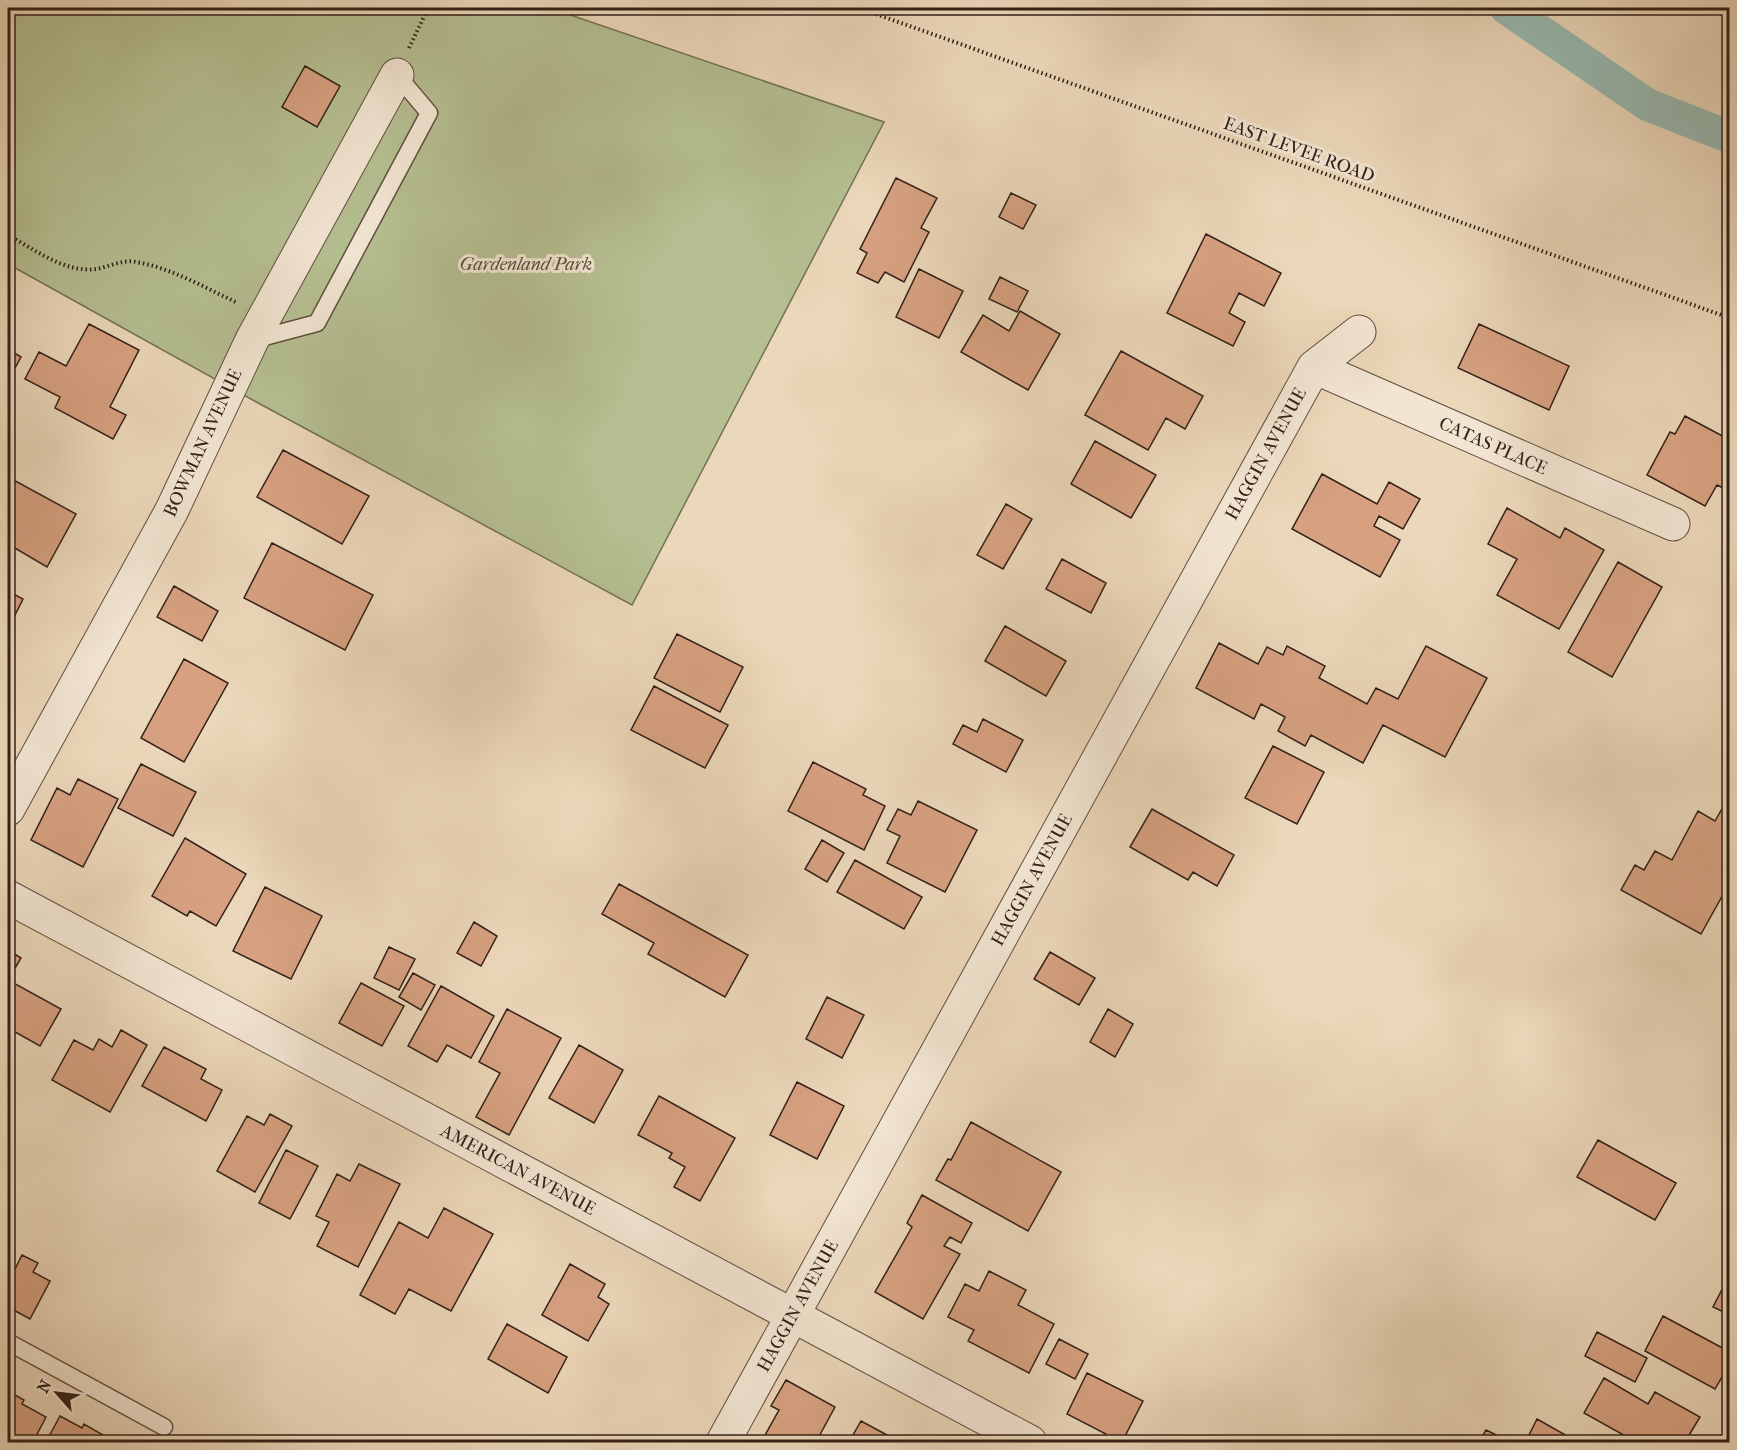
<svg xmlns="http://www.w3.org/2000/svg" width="1737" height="1450" font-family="'IM FELL French Canon',serif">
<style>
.green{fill:#b5bf91;stroke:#747054;stroke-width:1.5}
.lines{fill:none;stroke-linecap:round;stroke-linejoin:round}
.canal{stroke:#98b9b1;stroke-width:33}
.building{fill:#d7a181;stroke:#332018;stroke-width:1.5}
.lane-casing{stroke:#614e40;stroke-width:19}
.street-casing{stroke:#614e40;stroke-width:35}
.path{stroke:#332018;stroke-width:4;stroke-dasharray:1.5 3;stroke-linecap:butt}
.lane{stroke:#f2e5d2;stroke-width:16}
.street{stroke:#f2e5d2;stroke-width:33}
.labels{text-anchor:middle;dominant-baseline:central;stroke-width:6;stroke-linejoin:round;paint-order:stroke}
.street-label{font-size:18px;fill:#332018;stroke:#f2e5d2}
.park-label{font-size:18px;font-style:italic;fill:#544836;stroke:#f2e5d2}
</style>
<rect width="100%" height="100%" fill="#ebd7b9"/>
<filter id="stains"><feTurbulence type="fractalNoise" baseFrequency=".00333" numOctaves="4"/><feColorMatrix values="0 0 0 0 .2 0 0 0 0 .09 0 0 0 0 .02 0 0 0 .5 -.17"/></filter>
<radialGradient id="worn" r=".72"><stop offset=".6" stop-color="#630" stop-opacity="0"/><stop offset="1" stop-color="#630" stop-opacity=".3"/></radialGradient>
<path class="green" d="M8,8h542l334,114 -252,483 -372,-201 -252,-140z"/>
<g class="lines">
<path class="canal" d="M1506,8l142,97 82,32"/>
</g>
<path class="building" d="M305,66l35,20 -23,41 -35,-20z
M896,178l41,20 -16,30 8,4 -25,50 -19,-10 -7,11 -21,-10 10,-20 -7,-4z
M1011,193l25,12 -13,24 -24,-12z
M1206,234l75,39 -17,33 -25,-13 -10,20 16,9 -12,24 -66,-33z
M919,269l44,22 -24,47 -43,-21z
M1000,277l28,14 -11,21 -28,-13z
M1020,311l40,23 -32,56 -67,-38 22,-37 26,16z
M89,324l50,26 -29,57 16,8 -13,24 -58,-31 5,-11 -35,-18 14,-27 27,14z
M1479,324l90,42 -20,44 -91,-42z
M8,349l13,8 -13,24z
M1121,351l82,45 -18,33 -19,-11 -18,32 -63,-35z
M1685,416l45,24v40l-5,9 -8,-4 -12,21 -58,-31 23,-43 5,2z
M1095,441l61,34 -25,43 -60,-34z
M283,450l86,46 -27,48 -85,-47z
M1322,474l55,30 12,-22 31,17 -17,30 -24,-13 -5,10 26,14 -20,37 -88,-48z
M8,477l68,37 -29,53 -39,-23z
M1006,504l26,15 -29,50 -26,-14z
M1507,508l53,30 5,-10 39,22 -45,79 -62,-34 20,-36 -29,-15z
M272,543l101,52 -28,55 -101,-52z
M1062,559l44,24 -15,30 -45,-24z
M1618,562l44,25 -50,90 -44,-25z
M174,586l44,25 -16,30 -45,-24z
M8,591l15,8 -15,30z
M1005,626l61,35 -20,35 -61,-35z
M677,634l66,33 -23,45 -66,-34z
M1219,643l39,21 9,-17 16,8 4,-9 38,20 -6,12 48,26 9,-16 22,11 28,-53 61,32 -42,79 -62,-32 -20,38 -52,-28 -6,11 -27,-15 7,-14 -24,-13 -7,15 -58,-31z
M184,659l44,24 -44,79 -43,-24z
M654,686l74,39 -23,43 -74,-38z
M983,719l40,21 -17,32 -53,-28 10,-19 14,7z
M1273,746l51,26 -27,52 -52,-26z
M813,762l53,27 -3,6 22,11 -21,44 -76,-39z
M141,764l55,28 -23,44 -55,-28z
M78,779l40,20 -35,68 -52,-27 26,-52 13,7z
M918,801l59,29 -32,62 -58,-29 13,-27 -13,-6 11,-21 13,6z
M1723,807l7,4v71l-29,52 -80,-44 14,-25 9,5 11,-19 17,9 26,-49 17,10z
M1152,809l82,46 -17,31 -24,-14 -5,8 -58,-33z
M185,838l61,36 -30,52 -26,-15 -3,5 -35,-20z
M822,840l22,13 -17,29 -22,-13z
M855,860l67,37 -18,32 -67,-37z
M619,884l129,71 -23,42 -77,-43 6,-11 -52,-29z
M265,887l57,29 -31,63 -58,-28z
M474,922l23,14 -16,30 -24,-13z
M389,947l26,12 -16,31 -25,-12z
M8,950l13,8 -13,22 53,29 -21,37 -32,-18z
M1050,952l45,26 -16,27 -45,-26z
M413,973l22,12 -14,25 -22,-13z
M361,983l43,23 -22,40 -43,-23z
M441,986l53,30 -23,42 -24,-13 -10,17 -29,-16z
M827,997l37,18 -22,43 -36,-19z
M507,1009l54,29 -52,97 -33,-18 24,-44 -21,-11z
M1108,1009l25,15 -18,33 -25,-15z
M121,1030l26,15 -37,67 -58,-32 22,-40 19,10 6,-11 13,8z
M579,1045l44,25 -29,53 -45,-25z
M164,1047l42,22 -5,10 21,11 -16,31 -64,-35z
M797,1082l47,24 -27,53 -47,-24z
M659,1096l76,42 -35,63 -26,-14 11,-20 -16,-9 3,-5 -34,-18z
M270,1114l22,12 -37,66 -38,-21 30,-55 17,9z
M971,1122l90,50 -33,59 -92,-51 12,-21 3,1z
M1598,1140l78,43 -21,37 -78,-43z
M286,1150l32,16 -28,53 -31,-16z
M359,1164l41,20 -42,83 -41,-21 12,-24 -13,-6 21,-42 13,7z
M922,1195l50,28 -11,20 -11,-6 -6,9 16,8 -37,65 -48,-27 37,-65 -5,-4z
M444,1208l49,26 -42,77 -42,-22 -14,25 -35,-19 39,-73 29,16z
M22,1255l16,8 -5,9 17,9 -20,38 -22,-12v-24z
M570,1264l35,20 -7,13 11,7 -21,37 -46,-26z
M989,1271l37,19 -8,15 36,19 -25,49 -61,-32 6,-11 -26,-13 17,-33 14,7z
M1730,1274v41l-17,-8z
M1663,1316l67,36v11l-15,26 -70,-38z
M507,1324l60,33 -19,36 -60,-34z
M1597,1332l50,26 -12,24 -50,-26z
M1059,1339l29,15 -13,25 -29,-15z
M1087,1373l56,28 -21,41h-20l4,-8 -39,-20z
M1604,1378l44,26 7,-12 45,25 -15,25h-49l-52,-29z
M786,1380l49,27 -19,35h-41l-11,-5 15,-27 -8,-4z
M8,1391l16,9 -2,4 24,13 -13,25h-25z
M60,1416l22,12 2,-4 26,15 -2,3h-62z
M1537,1419l32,18 -3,5h-28l-10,-5z
M861,1421l39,21h-51z
M1486,1430l25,12h-32z"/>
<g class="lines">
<g class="lane-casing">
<path id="lane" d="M253,340l64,-17 112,-210 -32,-38
M8,1342l156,85"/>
</g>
<g class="street-casing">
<path id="street" d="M1314,367l359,157
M8,809l164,-299 80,-170 145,-265
M8,897l1022,545
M723,1442l591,-1075 45,-35"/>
</g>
<path class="path" d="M859,8l871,310
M409,48l19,-40
M8,235c26,14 56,38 88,34 13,-2 27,-10 40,-7 36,6 69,26 102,41"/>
<use href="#lane" class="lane"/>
<use href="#street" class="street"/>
</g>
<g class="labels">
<g class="street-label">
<text transform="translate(1299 150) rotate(20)">EAST LEVEE ROAD</text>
<text transform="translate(203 443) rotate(-65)">BOWMAN AVENUE</text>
<text transform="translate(1493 446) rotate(24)">CATAS PLACE</text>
<text transform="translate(1266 454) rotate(-61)">HAGGIN AVENUE</text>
<text transform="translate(1032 880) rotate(-61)">HAGGIN AVENUE</text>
<text transform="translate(518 1170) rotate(28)">AMERICAN AVENUE</text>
<text transform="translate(798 1306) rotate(-61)">HAGGIN AVENUE</text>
</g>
<g class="park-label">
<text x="526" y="264">Gardenland Park</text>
</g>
</g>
<rect width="1737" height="1450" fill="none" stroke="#ebd7b9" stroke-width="30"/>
<rect x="9" y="9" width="1719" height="1432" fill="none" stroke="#332018" stroke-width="3"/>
<rect x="15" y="15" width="1707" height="1420" fill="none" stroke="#332018" stroke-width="1.5"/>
<g transform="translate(57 1393) rotate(298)" stroke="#f2e5d2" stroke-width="4.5" paint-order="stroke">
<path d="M0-4.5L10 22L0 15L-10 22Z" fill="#332018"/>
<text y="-9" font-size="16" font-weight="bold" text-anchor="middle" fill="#332018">N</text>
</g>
<rect width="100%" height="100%" filter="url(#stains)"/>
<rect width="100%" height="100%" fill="url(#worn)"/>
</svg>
